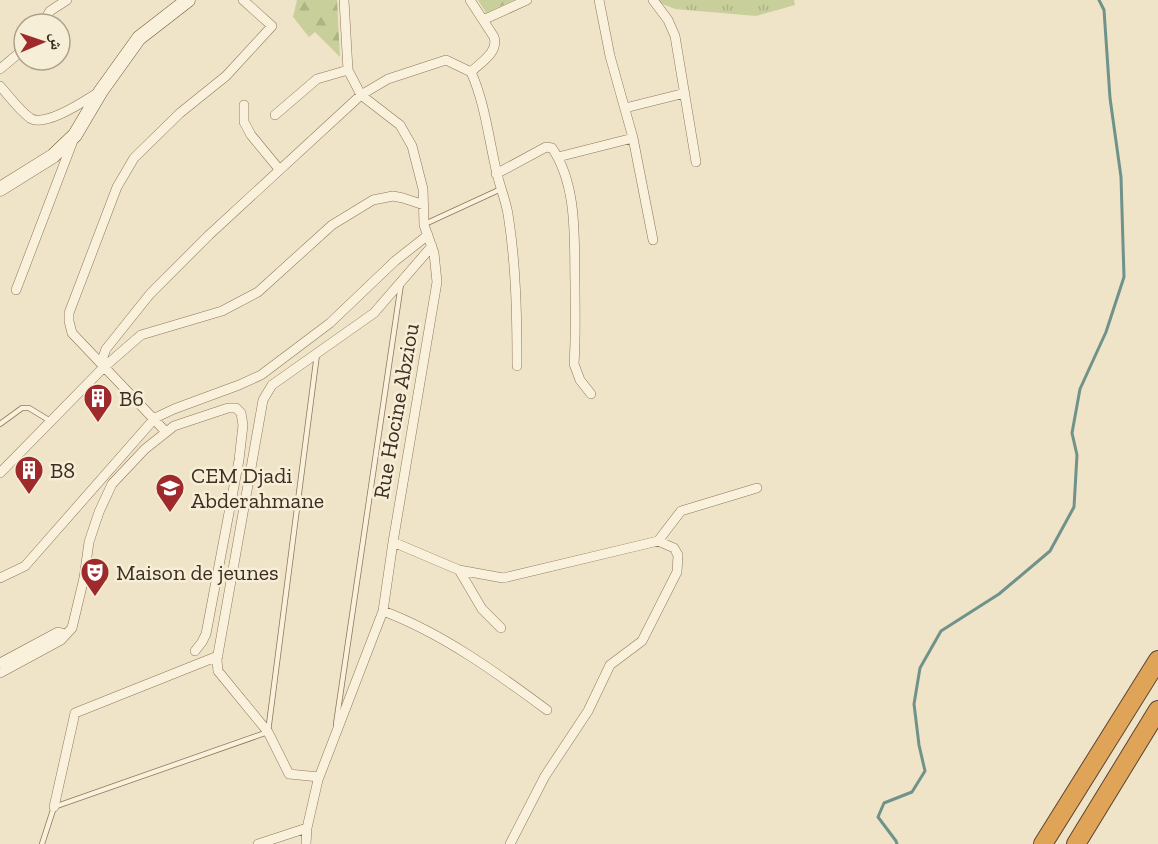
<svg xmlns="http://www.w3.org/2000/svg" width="1158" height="844" font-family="'Zilla Slab','Noto Naskh Arabic',serif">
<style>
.grass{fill:url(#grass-tufts)}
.forest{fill:url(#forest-firs)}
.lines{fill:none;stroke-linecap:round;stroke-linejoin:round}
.stream{stroke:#6f938a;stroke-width:3}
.service-casing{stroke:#8d765c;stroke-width:6}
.minor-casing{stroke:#8d765c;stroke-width:10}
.secondary-casing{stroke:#6f573f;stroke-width:15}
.motorway-casing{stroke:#5b4430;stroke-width:20}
.service{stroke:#faf1dc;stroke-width:4.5}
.minor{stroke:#faf1dc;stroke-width:9}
.secondary{stroke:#faf1dc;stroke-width:14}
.motorway{stroke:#e0a458;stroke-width:18}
.labels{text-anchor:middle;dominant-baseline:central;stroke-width:5;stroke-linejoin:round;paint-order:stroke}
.poi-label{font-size:22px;fill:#3d2e20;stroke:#f7eed8;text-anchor:start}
.street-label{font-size:22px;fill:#3d2e20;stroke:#f7eed8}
</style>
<defs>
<pattern id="grass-tufts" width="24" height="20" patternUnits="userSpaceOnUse" patternTransform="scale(1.5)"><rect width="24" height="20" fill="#c9cf9b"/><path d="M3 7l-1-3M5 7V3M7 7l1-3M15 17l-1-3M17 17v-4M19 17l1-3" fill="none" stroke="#aeb285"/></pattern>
<pattern id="forest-firs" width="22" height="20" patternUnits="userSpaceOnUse" patternTransform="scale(1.5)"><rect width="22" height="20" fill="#c9cf9b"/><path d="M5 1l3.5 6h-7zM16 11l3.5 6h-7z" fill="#aeb285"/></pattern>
</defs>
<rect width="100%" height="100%" fill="#f0e4c8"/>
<path class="grass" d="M659,0h135l1,5 -39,11 -81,-7 -15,-6z"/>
<path class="forest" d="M297,0h40l3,57 -25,-25 -6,5 -16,-20z
M478,0h36l-28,13z"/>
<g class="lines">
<path class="stream" d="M897,844l-1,-3 -18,-24 6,-14 28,-11 13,-21 -6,-26 -5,-41 6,-36 21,-37 58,-37 51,-43 24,-44 3,-52 -5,-22 8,-44 26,-57 18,-55 -3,-100 -11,-79 -6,-88 -5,-10"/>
<g class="service-casing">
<path id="service" d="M425,224l76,-35
M0,424l22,-16h7l23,14
M336,724l65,-440
M42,844l12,-37 214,-75 49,-378"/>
</g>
<g class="minor-casing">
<path id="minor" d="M470,0l24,37c5,15 -13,25 -23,35
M599,0l11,56 23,82 20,102
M653,0l15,20 7,16 21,126
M483,20l44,-20
M42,24l8,-13 17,-11
M0,69l24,-20
M0,86c9,10 19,24 30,32 15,10 54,-17 69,-26
M244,105v17l7,13 28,34
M625,108l60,-15
M275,115l42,-36 31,-9
M558,157l75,-19
M496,174l50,-27 6,1c26,38 22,92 23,136 0,27 1,53 -1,80l6,16 11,14
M16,290l58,-152
M103,368v-11l3,-8 44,-55 59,-59 152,-140 27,-16 58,-19 25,12c13,29 17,61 24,93 3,17 10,32 13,49 8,50 9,101 9,152
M166,432l-94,-99 -3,-12v-8l48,-126 17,-29 46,-45 46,-37 46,-50 -29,-26
M0,473l103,-105 38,-33 81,-24 36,-19 74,-67 41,-25 20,-4 10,2 21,7
M393,542l66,28 44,8 155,-37 23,-30 76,-23
M459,570l23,39 19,19
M0,578l25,-12 130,-148 19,-9 65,-24 22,-10 69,-52 65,-62 33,-26
M383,611c59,22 114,62 164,99
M0,663l58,-31 8,2
M0,673l61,-33 11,-12 12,-50 5,-36 10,-30 13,-28 33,-35 29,-23 54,-18h8l5,5 2,12 -4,35 -33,174 -4,8 -7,9
M319,777l-30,-3 -21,-42 -50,-61 -1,-11 46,-260 9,-15 102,-72 58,-67
M54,807l21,-94 143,-57
M258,844l49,-16
M306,844l1,-16 11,-48 65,-169 10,-69 44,-260 -3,-29 -10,-28 -1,-36 -11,-43 -12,-21 -39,-30 -13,-25 -4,-70
M510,844l35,-68 43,-65 22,-46 32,-24 35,-69 1,-17 -4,-7 -16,-7"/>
</g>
<g class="secondary-casing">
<path id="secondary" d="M0,189l53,-33 22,-21 26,-44 38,-53 49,-38"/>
</g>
<g class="motorway-casing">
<path id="motorway" d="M1043,844l115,-184
M1076,844l82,-134"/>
</g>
<use href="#service" class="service"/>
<use href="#minor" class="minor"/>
<use href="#secondary" class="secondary"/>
<use href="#motorway" class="motorway"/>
</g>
<defs>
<g id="building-pin" transform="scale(1.5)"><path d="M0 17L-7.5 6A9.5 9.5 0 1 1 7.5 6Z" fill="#9e2a2b" stroke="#f7eed8"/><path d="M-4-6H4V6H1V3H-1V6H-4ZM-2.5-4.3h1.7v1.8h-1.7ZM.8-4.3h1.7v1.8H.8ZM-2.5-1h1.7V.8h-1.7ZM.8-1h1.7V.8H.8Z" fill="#fff"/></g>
<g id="school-pin" transform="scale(1.5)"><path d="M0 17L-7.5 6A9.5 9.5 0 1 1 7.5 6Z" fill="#9e2a2b" stroke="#f7eed8"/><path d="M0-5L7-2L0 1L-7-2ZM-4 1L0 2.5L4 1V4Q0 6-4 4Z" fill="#fff"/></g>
<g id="theatre-pin" transform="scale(1.5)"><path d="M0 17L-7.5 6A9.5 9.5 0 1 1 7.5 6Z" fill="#9e2a2b" stroke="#f7eed8"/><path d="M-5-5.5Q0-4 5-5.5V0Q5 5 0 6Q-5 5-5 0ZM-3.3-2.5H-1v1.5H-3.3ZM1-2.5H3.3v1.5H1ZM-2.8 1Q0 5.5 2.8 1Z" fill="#fff"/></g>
</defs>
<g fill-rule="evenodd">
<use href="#building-pin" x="98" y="398"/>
<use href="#building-pin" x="29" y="470"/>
<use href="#school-pin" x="170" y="488"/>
<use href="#theatre-pin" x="95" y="572"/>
</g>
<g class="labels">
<g class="poi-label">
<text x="119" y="398">B6</text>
<text x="50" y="470">B8</text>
<text x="191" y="475">CEM Djadi<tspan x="191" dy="25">Abderahmane</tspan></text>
<text x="116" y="572">Maison de jeunes</text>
</g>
<g class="street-label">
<text transform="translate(396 411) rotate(-80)">Rue Hocine Abziou</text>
</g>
</g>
<g transform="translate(42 42) rotate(88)"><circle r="28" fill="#f7eed8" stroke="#ada18e" stroke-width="1.5"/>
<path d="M0-4.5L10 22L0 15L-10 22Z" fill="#9e2a2b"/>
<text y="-9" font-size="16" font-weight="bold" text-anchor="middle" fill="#3d2e20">ش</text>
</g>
</svg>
